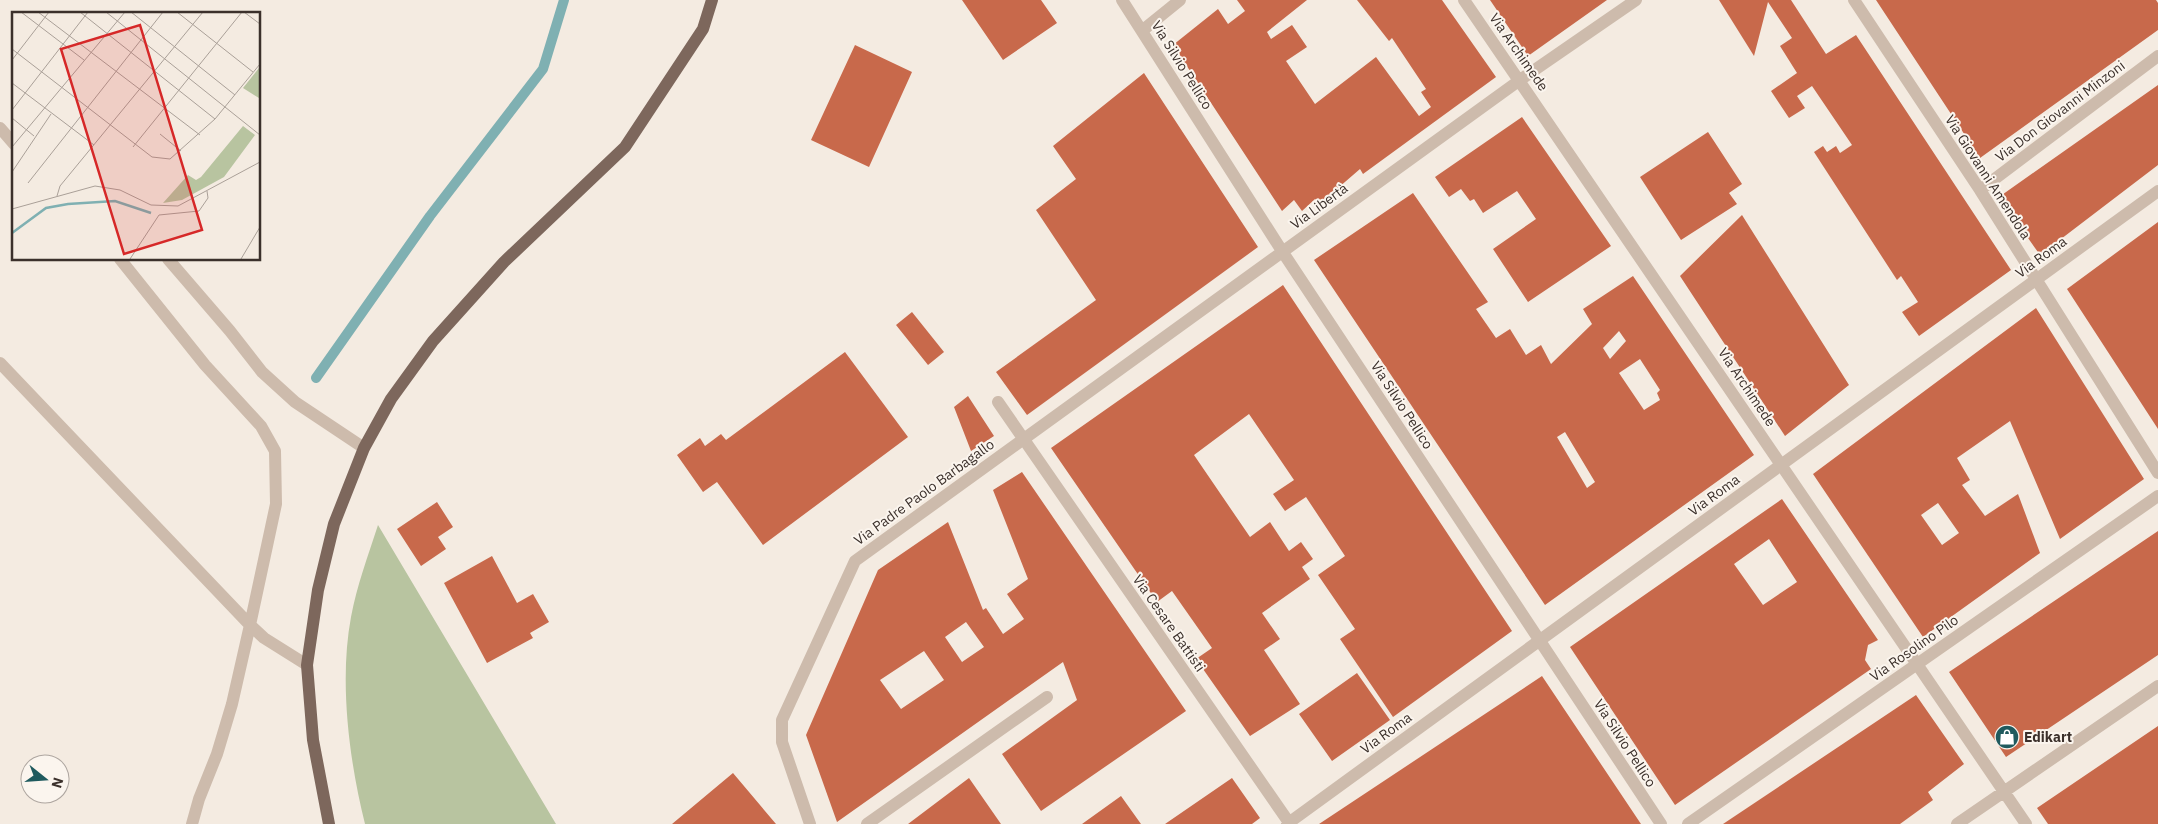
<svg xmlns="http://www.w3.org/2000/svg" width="2158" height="824" font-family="'IBM Plex Sans',sans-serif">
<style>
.green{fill:#b8c4a0}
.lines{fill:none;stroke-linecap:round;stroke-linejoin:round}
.stream{stroke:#7fb0b2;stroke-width:10}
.building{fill:#c8694b;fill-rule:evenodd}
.minor{stroke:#cdbbac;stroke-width:12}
.major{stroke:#7d675c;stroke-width:12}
.labels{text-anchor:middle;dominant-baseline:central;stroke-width:4;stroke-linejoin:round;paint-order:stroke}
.street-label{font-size:14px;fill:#3b302b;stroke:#fbf5ee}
.poi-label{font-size:14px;font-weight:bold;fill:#3b302b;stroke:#fbf5ee;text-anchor:start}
.inset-river{fill:none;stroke:#7fb0b2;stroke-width:2.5}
.inset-road{fill:none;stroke:#aaa098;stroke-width:1}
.view{fill:#d62828;fill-opacity:0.15;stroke:#d62828;stroke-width:2.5}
.inset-edge{fill:none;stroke:#3b302b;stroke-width:2.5}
</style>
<rect width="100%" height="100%" fill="#f4ebe1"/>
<path class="green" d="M378,525l178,299h-191c-16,-64 -26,-143 -14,-207 6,-32 17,-61 27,-92z"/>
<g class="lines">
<path class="stream" d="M316,378l114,-162 113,-147 21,-69"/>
</g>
<path class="building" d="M962,0h79l16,23 -54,37z
M1237,0h70l-40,32 4,7 21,-14 15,22 -21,14 29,43 61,-47 43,59 12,-9 -10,-15 5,-3 -34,-51 -3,3 -32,-41h85l54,77 -133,97 -3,-5 -22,19 1,3 -18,15 -6,-7 -13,12 -8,-11 -12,11 -109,-166 45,-36 10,15 17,-13z
M1490,0h117l-79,56z
M1719,0h72l35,54 30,-19 155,235 -92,66 -17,-24 16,-10 -17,-26 -4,4 -83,-128 9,-6 4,6 9,-6 4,7 12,-8 -40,-59 -15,10 8,12 -16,10 -18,-27 26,-18 -17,-27 12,-8 -24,-36 -14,54z
M1876,0h280l2,3v27l-178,128z
M855,45l57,27 -43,95 -58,-27z
M1144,73l114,174 -231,168 -31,-43 100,-72 -60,-90 40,-31 -23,-33z
M2158,85v80l-118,90 -41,-58z
M1522,117l89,129 -83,56 -35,-53 43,-30 -19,-28 -34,22 -9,-14 -4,2 -9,-12 -12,8 -14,-20z
M1708,132l34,52 -13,9 8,11 -56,36 -41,-63z
M1413,193l75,109 -12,7 20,29 14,-9 16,26 15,-10 10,19 41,-40 -9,-15 50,-33 121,179 -209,150 -231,-345zM1619,331l7,10 -16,18 -7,-11zM1640,359l20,31 -3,3 3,7 -16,10 -25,-37zM1565,432l30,50 -8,6 -30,-51z
M1742,215l107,170 -64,51 -105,-160z
M2158,222v207l-91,-140z
M1283,285l229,346 -119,86 -53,-78 15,-10 -37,-54 27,-19 -39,-59 -21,14 -12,-17 21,-14 -45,-66 -55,41 56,82 20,-15 19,29 12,-9 12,17 -11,8 8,12 -48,34 18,26 -16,11 36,54 -50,32 -54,-77 16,-11 -40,-57 -15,11 -106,-154z
M2036,308l108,171 -84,60 -50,-118 -53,37 13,22 -8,5 23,31 33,-22 22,59 -117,84 -110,-163zM1938,503l21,30 -17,12 -21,-30z
M912,312l32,40 -16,13 -32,-40z
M845,352l63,85 -145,108 -46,-63 -14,10 -26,-37 23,-17 5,8 16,-12 5,6z
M968,396l26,40 -23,15 -17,-44z
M1022,472l164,239 -145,100 -39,-57 75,-54 -14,-38 -226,160 -31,-87 72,-165 70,-48 35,88 3,-2 17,26 21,-15 -17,-25 21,-15 -35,-89zM966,622l18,25 -22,15 -17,-25zM924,651l20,29 -43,29 -21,-29z
M1782,499l96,141 -10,5 -3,15 6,9 -196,136 -105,-158zM1769,539l28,43 -34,23 -29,-41z
M437,502l16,25 -15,10 8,12 -25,17 -24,-37z
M2158,531v124l-152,102 -57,-85z
M492,556l25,47 16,-9 16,28 -19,11 3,5 -46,25 -43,-80z
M1357,673l33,47 -58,41 -33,-47z
M1542,676l99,148h-322l83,-55z
M1916,695l48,69 -36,28 5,8 -33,24h-177z
M2158,726v98h-110l-11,-16z
M733,773l43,51h-104z
M969,778l32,46h-93z
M1232,778l28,40 -8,6h-87z
M1121,796l20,28h-59z"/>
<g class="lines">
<path class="minor" d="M1122,0l160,251 379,573
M1464,0l562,824
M1854,0l126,190 178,283
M1143,30l37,-30
M0,128l14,16
M1980,190l178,-134
M120,259l85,106 56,61 14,25 1,53 -26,121 -18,79 -15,50 -18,45 -7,25
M168,259l62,72 32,41 33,30 69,46
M0,363l250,262 14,13 43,27
M998,402l292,422
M810,824l-28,-82v-22l73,-159 665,-481 116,-80
M867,824l180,-127
M1287,824l871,-633
M1688,824l470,-328
M1957,824l201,-138"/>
<path class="major" d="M329,824l-16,-84 -6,-75 11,-75 16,-66 30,-76 27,-49 42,-58 71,-79 121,-115 78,-118 9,-29"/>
</g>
<defs>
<g id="shop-disc" transform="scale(1.25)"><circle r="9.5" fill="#1f5a5e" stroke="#fbf5ee"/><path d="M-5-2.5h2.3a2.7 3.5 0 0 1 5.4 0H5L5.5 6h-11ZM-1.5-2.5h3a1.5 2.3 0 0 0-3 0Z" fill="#fff"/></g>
</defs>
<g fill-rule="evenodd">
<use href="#shop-disc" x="2007" y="737"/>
</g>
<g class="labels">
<g class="street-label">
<text transform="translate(1519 52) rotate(55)">Via Archimede</text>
<text transform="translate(1182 65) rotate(58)">Via Silvio Pellico</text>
<text transform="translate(2060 111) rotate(-37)">Via Don Giovanni Minzoni</text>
<text transform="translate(1988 177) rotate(57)">Via Giovanni Amendola</text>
<text transform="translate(1319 206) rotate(-36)">Via Libertà</text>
<text transform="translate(2041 257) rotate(-36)">Via Roma</text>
<text transform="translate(1747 387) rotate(56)">Via Archimede</text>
<text transform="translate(1402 405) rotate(57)">Via Silvio Pellico</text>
<text transform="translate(924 492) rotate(-36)">Via Padre Paolo Barbagallo</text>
<text transform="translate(1714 495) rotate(-36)">Via Roma</text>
<text transform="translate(1169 623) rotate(55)">Via Cesare Battisti</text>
<text transform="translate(1914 648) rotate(-35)">Via Rosolino Pilo</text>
<text transform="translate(1386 733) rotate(-36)">Via Roma</text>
<text transform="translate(1625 743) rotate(57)">Via Silvio Pellico</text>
</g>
<g class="poi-label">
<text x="2024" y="737">Edikart</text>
</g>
</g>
<g transform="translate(12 12)">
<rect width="248" height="248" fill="#f4ebe1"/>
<path d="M247,56v30l-16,-10zM231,114l12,9 -31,42 -42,23 -19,3 25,-28 8,5 5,-3z" fill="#b8c4a0"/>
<path class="inset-river" d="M0,221l34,-25 22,-4 47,-3 36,12"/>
<path class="inset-road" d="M9,0l63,48M26,0l162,123M68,0l135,107M94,0l154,123M119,0l104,83M165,0l76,60M232,0l16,12M0,37l140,108 18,2 45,-40 45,-55M0,48l37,-48M0,71l82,62M0,98l76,-98M0,106l22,18M148,122l21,17M0,135l113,-135M121,135l109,-135M0,160l39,-58M16,171l135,-171M45,184l3,-10 143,-174M0,197l83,-23 25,4 31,15 27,1 82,-44M118,247l29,-44 40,-4 9,-13 -1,-7M229,247l19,-32"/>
<path class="view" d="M128,13l62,205 -78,24 -63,-205z"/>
<rect width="248" height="248" class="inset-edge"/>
</g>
<g transform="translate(45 779) rotate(107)"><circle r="24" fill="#fbf5ee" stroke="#aea6a0"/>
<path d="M0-4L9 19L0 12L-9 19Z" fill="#1f5a5e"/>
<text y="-8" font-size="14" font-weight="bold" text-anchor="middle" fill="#3b302b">N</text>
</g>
</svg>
